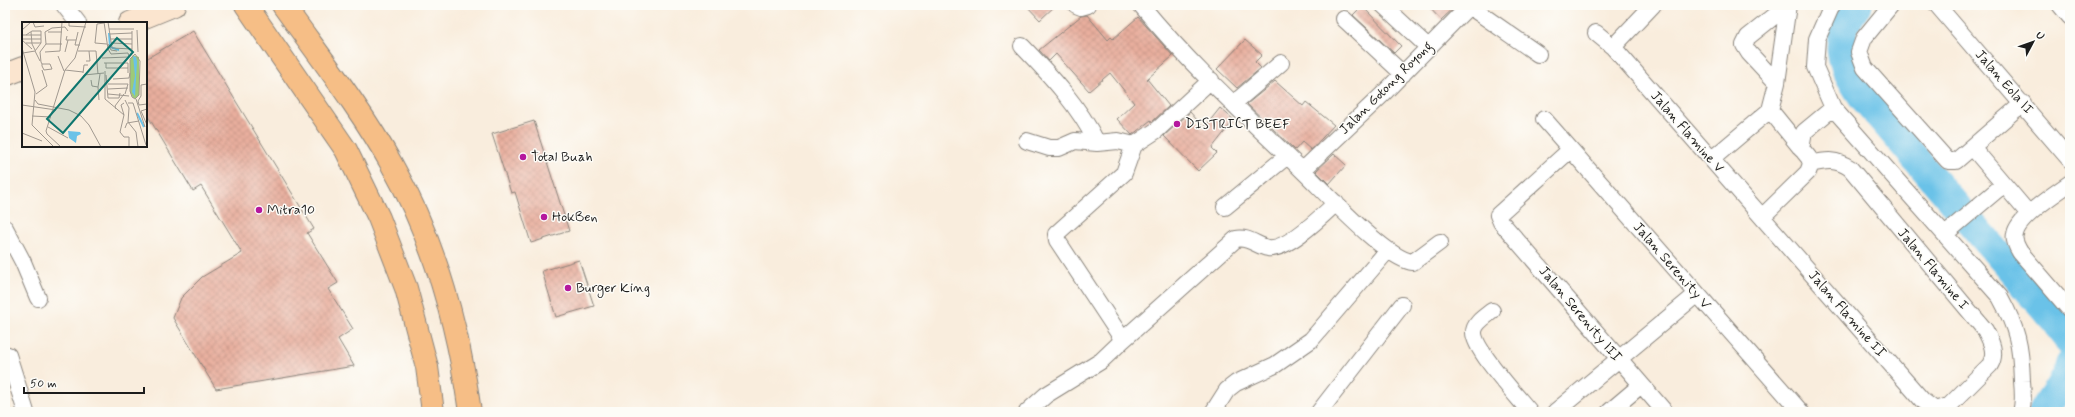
<svg xmlns="http://www.w3.org/2000/svg" width="2075" height="417" font-family="Mynerve,sans-serif">
<style>
.lines{fill:none;stroke-linecap:round;stroke-linejoin:round}
.river{stroke:#6ac2e8;stroke-width:29}
.building{fill:url(#building-cross-hatch)}
.street-casing{stroke:#8a847c;stroke-width:18}
.secondary-casing{stroke:#8a847c;stroke-width:24}
.primary-casing{stroke:#8a847c;stroke-width:24}
.highway-casing{stroke:#8a847c;stroke-width:24}
.street{stroke:#fff;stroke-width:16}
.secondary{stroke:#fbe5cf;stroke-width:22}
.primary{stroke:#f6be86;stroke-width:22}
.highway{stroke:#f6be86;stroke-width:22}
.poi-dot{fill:#b5179e;stroke:#fdfcf7;stroke-width:1.5}
.labels{text-anchor:middle;dominant-baseline:central;stroke-width:3;stroke-linejoin:round;paint-order:stroke}
.street-label{font-size:14px;fill:#1c1c1c;stroke:#fdfcf7}
.poi-label{font-size:14px;fill:#1c1c1c;stroke:#fdfcf7;text-anchor:start}
.inset-river{fill:none;stroke:#6ac2e8;stroke-width:2}
.inset-road{fill:none;stroke:#a19990;stroke-width:1}
.view{fill:#0f766e;fill-opacity:0.15;stroke:#0f766e;stroke-width:2}
.inset-edge{fill:none;stroke:#1c1c1c;stroke-width:2}
</style>
<defs>
<pattern id="building-cross-hatch" width="8" height="8" patternUnits="userSpaceOnUse"><rect width="8" height="8" fill="#e8ae9d"/><path d="M0 0l8 8M0 8l8-8" fill="none" stroke="#c69587"/></pattern>
</defs>
<rect width="100%" height="100%" fill="#fdfcf7"/>
<filter id="ink" filterUnits="userSpaceOnUse"><feTurbulence type="fractalNoise" baseFrequency=".025" numOctaves="2"/><feDisplacementMap in="SourceGraphic" scale="8" xChannelSelector="R" yChannelSelector="G"/><feConvolveMatrix kernelMatrix="1 2 1 2 8 2 1 2 1" color-interpolation-filters="sRGB"/></filter>
<filter id="wash" filterUnits="userSpaceOnUse"><feTurbulence type="fractalNoise" baseFrequency=".012" numOctaves="4" result="noise"/><feDisplacementMap in="SourceGraphic" scale="16" xChannelSelector="R" yChannelSelector="G"/><feGaussianBlur stdDeviation="0.9" result="paint"/><feColorMatrix in="noise" values="0 0 0 0 0 0 0 0 0 0 0 0 0 0 0 0 0 1.4 0 .05"/><feComposite in="paint" operator="in"/></filter>
<g filter="url(#wash)">
<rect width="100%" height="100%" fill="#f9eddd"/>
<g class="lines">
<path class="river" d="M1858,5c-27,35 -19,57 4,91l195,227 12,16 1,4
M2043,412c9,-17 22,-29 27,-48"/>
</g>
<g id="blocks">
<path class="building" d="M1026,5h30l-16,15z
M1427,5h30l-16,15z
M1362,6l39,40 -7,7 -41,-38z
M1087,15l21,25 3,-3 2,2 25,-22 35,39 -26,23 22,27 -17,16 -1,-2 -19,15 -15,-16 17,-16 -24,-30 -21,18 -33,-37 -7,7 -10,-11 42,-34z
M193,31l121,198 -7,4 31,50 -10,6 25,40 -15,10 16,27 -138,23 -43,-71 8,-20 21,-21 40,-24 -41,-67 -8,5 -47,-78v-54z
M1245,40l17,15 -7,7 6,6 -24,20 -20,-19z
M1275,81l28,25 3,-4 28,23 -23,25 -9,-8 -7,8 -48,-46z
M1220,108l14,12 -22,28 5,5 -19,18 -34,-35 26,-24 14,16z
M534,121l35,110 -38,12 -16,-51 -4,1 -19,-59z
M1334,154l12,11 -17,19 -13,-13z
M579,260l15,46 -38,11 -14,-46z"/>
</g>
</g>
<g filter="url(#ink)">
<use href="#blocks" fill-opacity="0" stroke="#8a847c" stroke-width="1"/>
<g class="lines">
<g class="street-casing">
<path id="street" d="M64,5l14,18
M1076,5l5,2 7,-2
M1141,5c49,60 107,113 163,167 21,20 83,88 109,90l27,-20
M1383,5l45,42
M1832,5l-15,34 -2,28 18,41 167,189c17,31 21,49 22,84 1,10 2,21 -1,31
M1891,5l-27,33 -5,14 6,16 83,93h8l67,-58
M1937,5l133,155
M2060,5l10,12
M1469,6l69,48
M1344,19l59,55
M1596,33l17,14 310,354 12,9 15,-5 40,-40c7,-12 1,-24 -5,-35l-135,-162c-14,-9 -23,-8 -39,-4
M1022,46c29,30 57,60 75,97
M1613,47l40,-42
M1777,83l-28,-30 -5,-8 4,-8 39,-31
M1233,104l48,-41
M1770,110l7,-27 11,-78
M1770,110l39,48 2,6
M1544,119l257,293
M1027,141l22,7h10l16,-7 22,2 21,-2 16,4 23,-15 54,-50
M1973,148l56,66
M1801,149l3,-17 29,-24
M1570,150l-72,65 3,7 164,190
M1712,159l58,-49
M1303,170l80,-76 87,-89
M2070,183c-14,10 -52,34 -55,51 -2,6 2,13 5,18l50,58
M1225,207l62,-51
M1762,217l46,-45 3,-8
M5,228l18,34 15,36
M1945,234l58,-49
M1492,311c-6,5 -18,12 -18,21 -1,17 44,65 56,80
M1123,340l113,-101c12,-3 21,7 32,9 19,3 55,-33 68,-45
M5,354l3,1 18,57
M1027,412l19,-17 55,-34 22,-21 -66,-100 -1,-6 68,-61 10,-28
M1213,412l14,-22 9,-7 39,-18 36,-25 77,-90
M1319,412l83,-107
M1555,412l142,-118
M1609,412l32,-27"/>
</g>
<g class="secondary-casing">
<path id="secondary" d="M130,23l44,-18
M5,75l18,-7"/>
</g>
<g class="primary-casing">
<path id="primary" d="M246,5l100,145 33,68 27,70 21,79 6,45
M283,5c37,52 78,104 109,160 43,76 66,161 78,247"/>
</g>
<g class="highway-casing">
<path id="highway" d="M248,5l4,6"/>
</g>
<use href="#street" class="street"/>
<use href="#secondary" class="secondary"/>
<use href="#primary" class="primary"/>
<use href="#highway" class="highway"/>
</g>
</g>
<g class="poi-dot">
<circle cx="1177" cy="124" r="4"/>
<circle cx="523" cy="157" r="4"/>
<circle cx="259" cy="210" r="4"/>
<circle cx="544" cy="217" r="4"/>
<circle cx="568" cy="288" r="4"/>
</g>
<g class="labels">
<g class="street-label">
<text transform="translate(2004 82) rotate(49)">Jalan Eola II</text>
<text transform="translate(1386 88) rotate(-45)">Jalan Gotong Royong</text>
<text transform="translate(1687 132) rotate(49)">Jalan Flamine V</text>
<text transform="translate(1672 266) rotate(49)">Jalan Serenity V</text>
<text transform="translate(1933 269) rotate(50)">Jalan Flamine I</text>
<text transform="translate(1580 314) rotate(50)">Jalan Serenity III</text>
<text transform="translate(1847 314) rotate(49)">Jalan Flamine II</text>
</g>
<g class="poi-label">
<text x="1185" y="124">DISTRICT BEEF</text>
<text x="531" y="157">Total Buah</text>
<text x="267" y="210">Mitra10</text>
<text x="552" y="217">HokBen</text>
<text x="576" y="288">Burger King</text>
</g>
</g>
<g transform="translate(22 22)">
<rect width="125" height="125" fill="#f9eddd"/>
<path d="M111,33l6,2v38l-3,3h-3l-3,-6v-32z" fill="#9dca78"/>
<path d="M111,34l3,1 1,5 -2,34 -3,-4 3,-16zM46,109l12,1 1,2 -4,2 -1,7 -7,-5z" fill="#6ac2e8"/>
<path class="inset-river" d="M87,11l1,14 9,3M115,91l7,14"/>
<path class="inset-road" d="M11,0l2,5 9,-1M47,0v4l17,1M86,0l4,26 20,1M82,1l-7,1 -2,19 12,1M30,6l13,-1 3,4M87,7h25M0,8l9,-8M115,8l1,22M110,9v20M9,10l1,12 3,6M26,10h14M56,10l-3,13h5M88,12l22,-1M0,13h19M4,13l6,-4h9v12l-6,8M45,14l-1,4h10M0,17h19M88,17h22M0,18l10,9M4,21h15M89,21l21,1M24,22h16M86,22l3,6 6,1M0,26l13,44 -3,33 22,22M56,29h18l2,23M23,30l15,-1 2,-29M43,30l3,-12M1,31l12,-2 5,10M113,32l5,7 -1,34 -4,4 -3,-2 -2,-6v-32zM36,34l6,15M80,36l27,-1 -1,-4 -17,1 -3,-5 -4,-27M64,39h4l-1,-10M82,41h24v10M84,41v5h22M20,42h8l2,5 -8,1 -2,-4v-2l-1,-2 -1,-10 6,-8 -1,-12 7,-4M43,48l18,2M83,49v28l19,16M61,51l1,-8h4M84,53l2,23h11l1,-5M61,55l1,-2 20,-2M91,57l16,-1 1,-5M69,58l1,6 6,1 1,13M86,62h20l-3,10M125,62l-6,1v11l-3,5 1,4 8,-1M76,65l2,-13M86,67l20,-1M14,72l11,-8 -5,-16M86,72l21,2M114,77l9,28M13,78l3,4 31,6 12,6 8,9 12,22M103,78l4,8 -1,14 8,10 2,15M102,81l-3,2 3,10 -4,17 4,5h5v10M106,81h5l13,42M0,83l34,5M94,87l-1,-3 9,-12M125,87l-6,2 6,14M10,94l19,1M26,105l20,11M103,106l2,-5 12,-2M0,111l20,8M39,125l-14,-13 -1,-3 19,-61 10,-12 11,-36"/>
<path class="view" d="M95,16l16,14 -70,81 -16,-14z"/>
<rect width="125" height="125" class="inset-edge"/>
</g>
<rect width="2075" height="417" fill="none" stroke="#fdfcf7" stroke-width="20"/>
<g transform="translate(2033 42) rotate(49)" stroke="#fdfcf7" stroke-width="3" paint-order="stroke">
<path d="M0-3L7 15L0 10L-7 15Z" fill="#1c1c1c"/>
<text y="-6" font-size="11" font-weight="bold" text-anchor="middle" fill="#1c1c1c">U</text>
</g>
<path d="M24 387v6h120v-6" fill="none" stroke="#1c1c1c" stroke-width="2"/>
<text x="30" y="387" font-size="12" fill="#1c1c1c" stroke="#fdfcf7" stroke-width="3" paint-order="stroke">50 m</text>
</svg>
